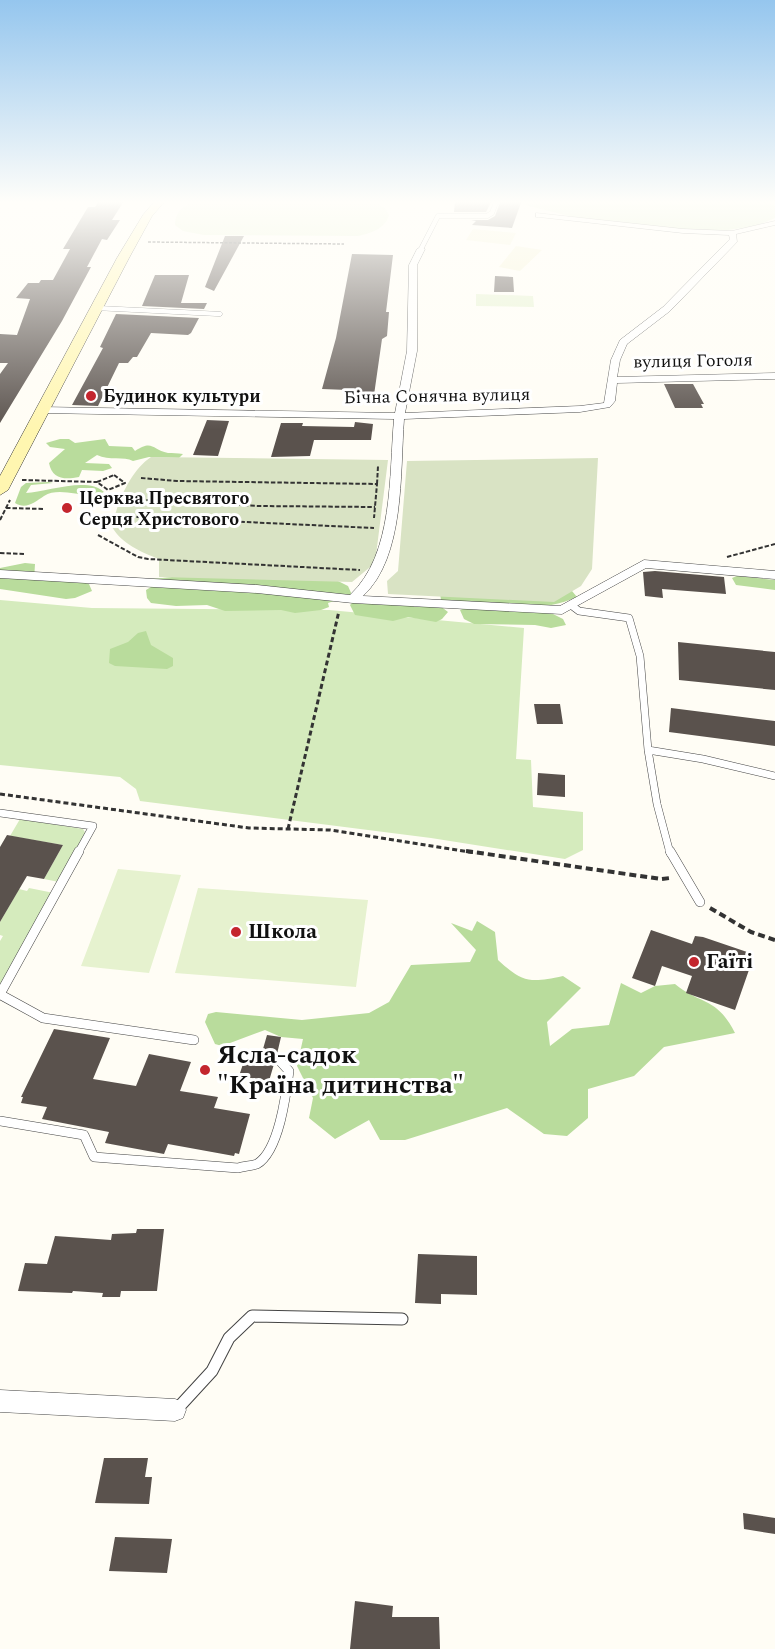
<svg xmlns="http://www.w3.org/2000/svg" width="775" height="1649" font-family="Spectral,serif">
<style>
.farmland{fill:#f6f3d4}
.green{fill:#d5ebbd}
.forest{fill:#b9dc9c}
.cemetery{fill:#d9e3c4}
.pitch{fill:#e6f2cf}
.building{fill:#5a524d}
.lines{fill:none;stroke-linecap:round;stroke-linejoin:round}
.lane-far3-casing{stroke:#444;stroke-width:5}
.lane-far2-casing{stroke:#444;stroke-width:8}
.lane-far1-casing{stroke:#444;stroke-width:10}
.lane-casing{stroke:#444;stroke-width:13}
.street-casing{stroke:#444;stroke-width:1}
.secondary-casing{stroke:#333;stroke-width:1}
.path-far3{stroke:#333;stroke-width:1.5;stroke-dasharray:3 1.5;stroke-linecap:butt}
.path-far2{stroke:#333;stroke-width:2;stroke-dasharray:4.5 2;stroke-linecap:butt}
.path-far1{stroke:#333;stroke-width:3;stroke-dasharray:5 3;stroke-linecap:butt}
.path{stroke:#333;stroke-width:4;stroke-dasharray:7 4;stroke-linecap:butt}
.lane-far3{stroke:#fff;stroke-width:4.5}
.lane-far2{stroke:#fff;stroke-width:7}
.lane-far1{stroke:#fff;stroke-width:9}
.lane{stroke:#fff;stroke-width:11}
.street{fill:#fff;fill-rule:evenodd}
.secondary{fill:#fff6b0;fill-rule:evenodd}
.poi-dot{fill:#c4262e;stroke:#fff;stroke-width:2}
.labels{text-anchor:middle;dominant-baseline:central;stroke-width:6;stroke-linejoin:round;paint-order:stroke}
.far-street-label{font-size:18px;fill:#111;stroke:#fff}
.far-poi-label{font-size:18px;font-weight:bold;fill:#111;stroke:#fff;text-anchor:start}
.poi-label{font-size:21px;font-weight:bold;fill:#111;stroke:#fff;text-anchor:start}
.near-poi-label{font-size:26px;font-weight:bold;fill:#111;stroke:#fff;text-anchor:start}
</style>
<rect width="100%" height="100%" fill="#fffdf5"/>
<path class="farmland" d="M473,229l43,4 -6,12 -44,-5z
M516,246l26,4 -22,21 -21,-4z"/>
<path class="green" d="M528,200h243l-1,3 5,3v12l-19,8 -42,6 -137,-14 -52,-13z
M0,600l92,8 237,2 195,18 -8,131 15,1 2,47 50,5v38l-18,9 -134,-21 -291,-37 -4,-12 -16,-12 -120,-12z
M20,819l63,10 3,5 -27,48 -15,-3 19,-34 -53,-9z
M29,888l25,5 -49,89 -5,2v-43l3,-5 -3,-1v-13l19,-33 8,2z"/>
<path class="forest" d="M60,439h9l6,4 30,-4 4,7 23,1 3,4c18,-12 17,-1 33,2 5,0 9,0 15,1l-4,4 -30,-1 -16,4c-9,-5 -24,0 -36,-6l-12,8 24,1 3,4 -9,3 -21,-1 -3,7c-15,3 -27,2 -30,-14l16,-14 -15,-2 -4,-4z
M48,482l5,1 -22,2 -5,8c20,-1 62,-17 78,-1 -17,9 -43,-7 -60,4 -9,6 -18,14 -29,7l6,-16 5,-4z
M25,563l10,1 -1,16 45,1 10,3 3,7 -17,7 -9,1 -66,-10v-21z
M182,576l154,4 12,6 4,9 -24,8 1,4 -8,3 -26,3 -14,-3 -56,1 -18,-6 -31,1 -25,-3 -4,-5 -1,-8 5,-3 1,-8z
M737,576l38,4v10l-39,-5 -4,-7z
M565,590l7,1 5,6c-21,9 -45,13 -68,10 -6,-1 -12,-5 -18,-5 -17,0 -36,9 -50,-2l-1,-7z
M354,601l53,1 8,5 20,-5 13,10 -6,7 -6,3 -28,-5 -15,4 -38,-6 -5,-10z
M474,605l77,8 12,6 3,6 -15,3 -16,-3 -61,-1 -10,-5 -4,-9z
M146,631l5,14 22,13v8l-6,3 -52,-3 -6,-3 1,-14 18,-7 10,-9z
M477,921l18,11 3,28c25,23 32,23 65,16l18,12 -34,34 3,24 22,-17 37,-4 12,-42 20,10 14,-7 20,-2c27,22 41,12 60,49l-71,14 -30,29 -46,13v29l-21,18 -23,-2 -37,-26 -102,32h-25l-11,-20 -34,19 -26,-21 4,-20 -16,-32 6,-27 -22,-2 -16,-7 -43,16 -7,-2 -10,-22 3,-8 8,-2 86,8 67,-7 20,-11 22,-37 59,-3 6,-12 -25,-27 21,8z"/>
<path class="cemetery" d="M151,457l237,3 -13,103 -23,19 -193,-5v-18c-18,-7 -37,-15 -47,-32 5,-24 18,-56 39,-70z
M598,458l-6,111 -11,17 -27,16 -166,-8 -1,-13 11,-10 9,-110z"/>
<path class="pitch" d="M198,200h171l16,8 4,7c-4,14 -18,18 -31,21l-154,-1 -21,-4 -8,-6c0,-14 11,-21 23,-25z
M476,294l57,2 1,11 -58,-1z
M118,869l63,6 -32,98 -68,-7z
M198,888l170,12 -12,87 -181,-14z"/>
<path class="building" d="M455,200h37l-6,12h-32z
M501,200h21l-10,28 -40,-3 4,-4 -5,-1h17l7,-4z
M99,201h25l-12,19h8l-13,20 -5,-1 -15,28h4l-29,54 -62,102v-49l8,-11h-8v-29l17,1 13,-36 -14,-1 12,-15h11l2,-3h12l17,-31h-7l25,-42h7z
M225,236h19l-30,55 -9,-4z
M352,254l41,1 -7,57h3l-2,24 -5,3 -8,56h-26v-5l-26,-1 14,-51z
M155,275h34l-8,28h26l-3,6 -62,-3z
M495,276l18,1 1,15h-20z
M116,314l83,4 -8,15 -3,2 -37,-2 -14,24h-4l-5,6h-9l-21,43 -26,-1 31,-57 -3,-1z
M664,384h29l11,20h-3l2,4h-28z
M207,420l22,1 -11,35 -25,-1z
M355,422l18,2 -2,16h-57l-4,16 -39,1 10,-34h22l-1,3 52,1z
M655,571l69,6 2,17 -64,-5 1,9 -18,-2 -2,-24z
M678,642l97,10v38l-96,-10z
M534,704h26l3,20h-26z
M671,708l104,13v25l-106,-14z
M538,773l27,2v22l-28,-2z
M7,835l56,10 -19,34 -17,-3 -27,46v-75z
M651,930l41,14 3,-8 8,1 47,16 -6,12 6,2 -15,43 -49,-17 6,-17 -30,-10 -7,20 -23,-8z
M54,1029l56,9 -17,41 43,7 13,-32 42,8 -11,29 38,6 -4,11 36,6 -11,40 -4,-1 -1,3 -66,-12 -4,10 -59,-11 4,-11 -67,-13 5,-12 -26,-4 2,-6h-2z
M267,1035l14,2 -4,17 -5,5 2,5 -5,17 -30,-5 5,-15 15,2z
M137,1229h27l-7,62h-36l-1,6h-18l1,-4 -30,-2 -1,2 -54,-2 7,-28 22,1 8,-28 56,4 1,-6 24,-1z
M418,1254l59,2v39l-36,-1v10l-26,-1z
M104,1458h44l-3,19h7l-3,27 -54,-1z
M743,1513l32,5v16l-31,-5z
M115,1537l57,2 -5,34 -58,-2z
M355,1601l38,5 -1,11h47l1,32h-90z"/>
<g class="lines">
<g class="lane-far3-casing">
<path id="lane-far3" d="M421,249l17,-33h49l5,-3 5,-13
M96,308l124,6"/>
</g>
<g class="lane-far2-casing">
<path id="lane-far2" d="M571,605l8,6 50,7 11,38 8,94 9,54 13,49
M648,750l55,9 72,17
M0,813l93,13 -15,27"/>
</g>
<g class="lane-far1-casing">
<path id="lane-far1" d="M670,851l30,51
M0,994l79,-143
M1,995l42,23 151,22
M0,1121l84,14 10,22 144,11c6,-2 13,-2 19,-4 22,-13 29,-69 32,-93l-10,-11"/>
</g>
<g class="lane-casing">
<path id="lane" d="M178,1408l34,-37 17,-33 23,-22 150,3"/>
</g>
<g class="street-casing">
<path id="street" d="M536,213l147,16 49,2 43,-10v4l-39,9 1,8 -67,69 -43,33 -7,16 -3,17 158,-4v6l-158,4 -2,18 -5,6 -30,5 -176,7c-4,54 1,138 -41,177l197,10 84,-46 131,11v8l-129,-11 -84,46 -209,-11 -96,-10 -257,-15v-8l257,15 93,10c44,-41 39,-120 44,-176l-353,-6 -5,-3 5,-3 354,6 12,-62 2,-86 8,-16 4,-2 4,2 -8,16v86l-12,62 175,-7 24,-3 7,-43 9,-20 43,-33 67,-68 -1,-4 -46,-2 -144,-16h-3z
M0,1390l175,9 8,3 3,8 -3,8 -8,3 -175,-9z"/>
</g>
<g class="secondary-casing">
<path id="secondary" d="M156,200h10l-14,16 -23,42 -121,232 -8,5v-19l117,-218 26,-43z"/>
</g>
<path class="path-far3" d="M148,242l196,2"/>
<path class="path-far2" d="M114,475l11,8 -17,7 -11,-8z
M141,478l36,3 200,3 -3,34
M22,480l75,2
M377,484l1,-18
M127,499l132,7 116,1
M6,508l39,1
M117,516l257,12
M0,520l10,-20
M98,535l40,22 10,2 212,11
M0,553l24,1
M727,557l48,-13"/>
<path class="path-far1" d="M0,794l249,34 81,2 146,23
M288,829l51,-218"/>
<path class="path" d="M466,851l195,28 9,-1
M710,908l41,24 24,8"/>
<use href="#lane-far3" class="lane-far3"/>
<use href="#lane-far2" class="lane-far2"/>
<use href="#lane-far1" class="lane-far1"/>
<use href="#lane" class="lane"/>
<use href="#street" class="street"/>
<use href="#secondary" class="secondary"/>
</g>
<linearGradient id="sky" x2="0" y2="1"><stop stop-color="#95c6ee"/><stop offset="0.47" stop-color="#fffefa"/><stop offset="1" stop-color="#fffefa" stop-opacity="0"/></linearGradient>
<rect width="775" height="430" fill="url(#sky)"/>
<g class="poi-dot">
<circle cx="91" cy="396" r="6"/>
<circle cx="67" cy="508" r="6"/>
<circle cx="236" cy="932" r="6"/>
<circle cx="694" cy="962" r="6"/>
<circle cx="205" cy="1070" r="6"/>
</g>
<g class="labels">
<g class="far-street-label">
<text transform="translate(693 361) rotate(-1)">вулиця Гоголя</text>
<text transform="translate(437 396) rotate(-1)">Бічна Сонячна вулиця</text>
</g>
<g class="far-poi-label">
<text x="103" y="396">Будинок культури</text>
<text x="79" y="498">Церква Пресвятого<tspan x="79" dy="21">Серця Христового</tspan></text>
</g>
<g class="poi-label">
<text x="248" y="932">Школа</text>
<text x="706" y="962">Гаїті</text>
</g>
<g class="near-poi-label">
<text x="217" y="1055">Ясла-садок<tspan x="217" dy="30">"Країна дитинства"</tspan></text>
</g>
</g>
</svg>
